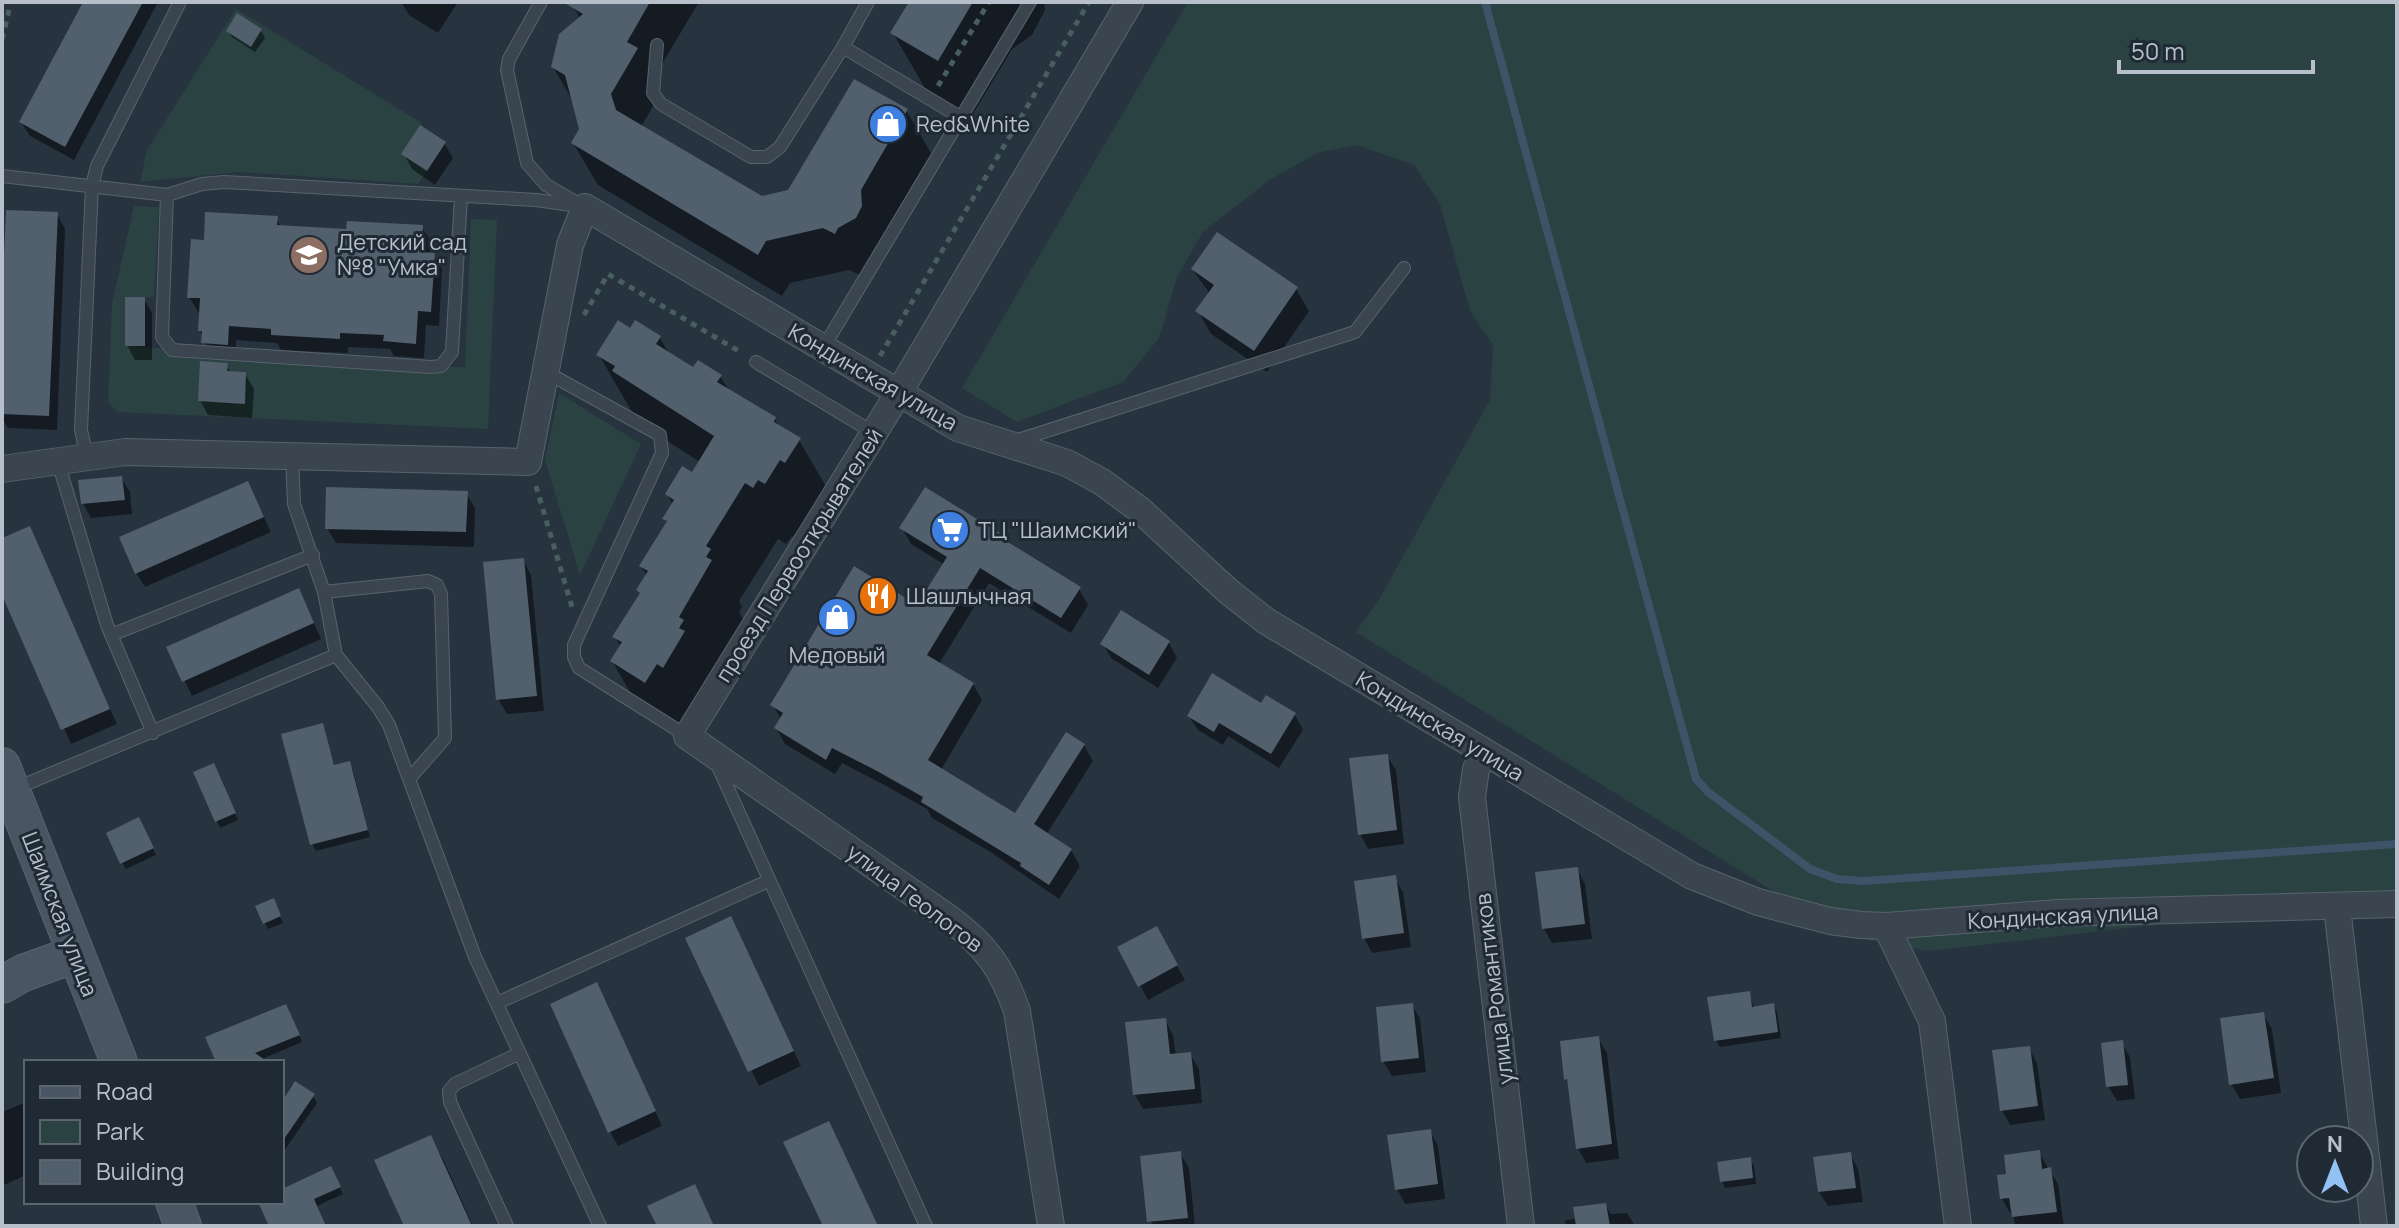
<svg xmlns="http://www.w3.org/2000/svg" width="2399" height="1228" font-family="Manrope,sans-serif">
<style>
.green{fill:#2a4242}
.shadow{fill:#0007}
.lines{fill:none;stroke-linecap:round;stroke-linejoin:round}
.stream{stroke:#3d5367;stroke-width:8}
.building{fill:#525f6d}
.lane-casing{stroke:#58636d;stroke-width:14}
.street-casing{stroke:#58636d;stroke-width:28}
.secondary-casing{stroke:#58636d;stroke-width:38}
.path{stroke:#495e5f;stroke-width:5;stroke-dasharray:6 6;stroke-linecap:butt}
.lane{stroke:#3b4550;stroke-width:12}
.street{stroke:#3b4550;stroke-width:26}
.secondary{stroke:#495562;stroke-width:36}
.labels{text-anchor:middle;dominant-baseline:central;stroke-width:6;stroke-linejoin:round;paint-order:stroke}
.poi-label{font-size:22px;fill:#b7c0ca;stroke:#1f2a35;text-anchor:start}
.street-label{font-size:22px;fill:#b7c0ca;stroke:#1f2a35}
</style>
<rect width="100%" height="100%" fill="#273440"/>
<path class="green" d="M1188,2h1209v895l-468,54 -84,-15 -489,-304 24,-34 110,-198 3,-55 -23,-34 -30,-107 -26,-39 -57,-20 -40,8 -49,28 -65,51 -26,45 -18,61 -36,44 -106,40 -55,-34z
M236,9l184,113 1,3 25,17 -28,42 -179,-12 -99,10 7,-32z
M134,206l25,1 -5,90h-29v49l306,21h34l6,-148 26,1 -9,209 -371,-17 -9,-10 4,-98z
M559,393l82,51 -61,131 -35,-115z"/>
<path class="shadow" d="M86,2h72l-84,158 -44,-24 -9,-14z
M401,2h57l-20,31 -29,-18z
M576,2h123l-46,77 8,13 -20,35 121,71 28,-6 116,-82 25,43 -47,80 1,16 -5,11 -18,10 -2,5 -11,-5 -59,13 -8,13 -184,-111 -25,-42 8,-13 -7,-27 -21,-36 27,-49 -7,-11z
M911,2h133l1,8 -13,25 -20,14 -41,68 -45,-27 -33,-57z
M228,31h33l4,7 -10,14 -23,-15z
M444,143l9,15 -18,27 -23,-16 -8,-15z
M57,214l8,15 -8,201 -49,-2 -6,-10v-70z
M276,218l5,9 67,4 74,-4 9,15 -1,12 3,1 9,14 -3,57 -13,-1 -2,33 -30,-2 -4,-7 -42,-2v6l-67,-3 -4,-7 -41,-3v19l-24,-2 -12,-27 1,-18h-3l-9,-15 17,-55z
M1193,270l103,19 13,22 -42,61 -56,-38 -13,-23 12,-17z
M144,299l8,14v47h-17l-8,-15z
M631,331l29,7 10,17 24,15 26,6 10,16 45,27 5,9 19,12 33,57 -34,43 -6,-4 -6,8 -8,-5 -39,62 3,6 -3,5 4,7 -65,120 -33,-21 -33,-57 9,-14 -6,-10 26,-42 6,-19 -6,-10 27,-42 -3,-5 8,-14 -6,-11 25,-19 8,-13 -53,-34 -6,-10 -9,-6 -33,-57z
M226,365l5,8 14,1 9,15 -2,29 -44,-3 -8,-15z
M121,478l9,14 2,22 -41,4 -8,-15z
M248,483l23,49 -126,55 -9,-14z
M466,493l9,15 -1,39 -138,-4 -9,-15z
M29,528l88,196 -46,20 -69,-154v-50z
M902,528l97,6 4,8 76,47 9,16 -17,28 -82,-50 -50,81 34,20 9,16 -41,70 74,45 69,-70 9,16 -47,74 25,15 9,16 -21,33 -70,-48 -57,-33 -5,-9 -39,-22 -46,-24 -7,11 -50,-30 -9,-16 5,-9 -8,-14 145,-97 27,-43 -34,-21z
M523,560l8,15 13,136 -37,3 -9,-15z
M306,606l15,33 -129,57 -23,-48z
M1169,643l8,15 -19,30 -47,-30 -8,-14z
M1262,706l33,9 8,15 -24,38 -51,-32 -5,9 -25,-15 -9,-14z
M322,726l13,41 14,-4 4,7 17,67 -54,14 -4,-7z
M1387,756l9,14 8,74 -36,5 -8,-15z
M217,772l21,48 -18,8 -3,-7z
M142,826l14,29 -30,14 -4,-6z
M1577,869l8,15 7,55 -40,4 -8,-14z
M1394,877l9,15 8,55 -39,6 -8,-15z
M276,907l7,16 -15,6 -3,-6z
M1156,929l29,51 -37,20 -28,-52z
M738,934l63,132 -42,20 -71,-147z
M1749,993l5,15 19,-3 4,7 4,26 -61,9 -4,-6z
M605,999l57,127 -44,20 -8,-14z
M1412,1005l8,14 6,53 -34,4 -9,-15z
M289,1013l13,29 -40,17 1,3h-45z
M2263,1014l9,15 9,64 -41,6 -9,-15z
M1165,1020l8,15 3,21 14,-2 9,15 3,34 -59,6 -8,-14z
M1598,1038l9,15 12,106 -33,4 -8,-15 -8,-62 -4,-7z
M2121,1042l9,15 5,42 -18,2 -9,-15z
M2029,1048l8,15 8,57 -35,5 -8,-15z
M313,1096l4,7 -35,51v-48z
M26,1102v73l-22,10 -2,-4v-69z
M1430,1131l8,15 7,53 -40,5 -8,-15z
M430,1137l13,22 30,67h-67z
M1180,1153l9,15 6,58h-43l-10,-69z
M2039,1153l19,31 6,42h-49l-2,-13h-3l-8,-14 6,-23z
M1850,1154l8,15 5,33 -35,4 -9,-14z
M1750,1160l4,6 2,18 -31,4 -3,-7z
M334,1176l9,18 -26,12 8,20h-53l-12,-24h22v-11z
M1605,1205l6,9 16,-1 8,13h-69l-1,-6 11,-1z"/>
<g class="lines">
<path class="stream" d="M1485,2l211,777 12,13 102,77 27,10 26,2 534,-37"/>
</g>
<path class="building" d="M83,2h60l-78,145 -46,-25z
M563,2h87l-23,40 11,6 -27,46 5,16 146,86 26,-6 66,-111 54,30 -47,81 1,16 -6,12 -18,10 -3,6 -12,-6 -57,13 -8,14 -187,-112 8,-14 -14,-54 -14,-8 8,-33 24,-20z
M909,2h64l-35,59 -48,-28z
M237,13l25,16 -11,18 -25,-16z
M420,125l26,17 -19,29 -26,-17z
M6,210l52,2 -9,204 -47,-2v-112z
M205,212l73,4 -1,9 69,4 1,-8 76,4 -1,27 13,1 -4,59 -13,-1 -2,33 -33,-3 1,-6 -44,-2v6l-69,-4v-6l-42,-3 -1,19 -27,-2 1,-12h-4l2,-33h-13l4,-59 13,1z
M1217,232l81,55 -44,64 -59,-40 19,-26 -23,-16z
M125,297h20v49h-20z
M618,320l12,8 5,-8 26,16 -5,8 37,23 5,-7 24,15 -5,7 59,35 -2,5 27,16 -16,25 -5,-3 -15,24 -7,-4 -5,8 -8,-5 -39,63 5,3 -5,8 6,3 -33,57 5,3 -5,8 6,3 -22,37 -6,-4 -12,19 -35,-22 12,-19 -10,-5 28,-44 -4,-3 12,-19 -9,-5 28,-45 -5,-2 12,-19 -9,-6 17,-28 10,6 22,-36 -102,-65 3,-5 -19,-11z
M200,361l28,2 -1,8 19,1 -1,32 -47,-3z
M122,476l3,24 -44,4 -3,-24z
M248,481l16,36 -129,57 -16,-37z
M326,487l142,4 -2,41 -141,-3z
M925,487l75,46 -2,3 83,51 -20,31 -81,-50 -53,87 47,28 -46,77 87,53 51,-81 19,12 -51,80 38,25 -23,36 -29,-19 1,-3 -100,-61 2,-5 -46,-26 -45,-23 -6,12 -52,-32 9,-15 -13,-8 84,-139 63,39 30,-48 -48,-29z
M30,526l80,183 -49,21 -59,-135v-57z
M524,558l13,138 -41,4 -13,-138z
M299,588l15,35 -132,59 -16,-35z
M1121,610l49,31 -21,34 -49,-31z
M1212,673l49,30 5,-8 30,18 -25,41 -52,-31 -5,9 -27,-16z
M323,723l11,42 16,-4 18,69 -58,15 -29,-111z
M1388,754l9,76 -39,5 -9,-77z
M214,763l22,50 -21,9 -22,-50z
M139,817l15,31 -34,16 -14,-31z
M1578,867l7,57 -43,5 -7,-57z
M1396,875l8,58 -42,6 -8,-58z
M274,898l7,18 -18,8 -8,-18z
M731,916l63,135 -46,21 -63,-134z
M1157,926l21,39 -40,22 -21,-40z
M597,982l59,129 -48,22 -58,-129z
M1750,991l2,16 22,-4 4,29 -64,9 -7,-44z
M1413,1003l6,55 -38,4 -5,-55z
M286,1004l14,31 -45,18 13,9h-52l-11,-25z
M2264,1012l10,66 -45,7 -9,-67z
M1166,1018l4,36 21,-2 4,37 -62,6 -8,-73z
M1599,1036l13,108 -36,5 -9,-70 -3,1 -4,-39z
M2123,1040l5,45 -22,2 -5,-44z
M2030,1046l8,60 -38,5 -8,-61z
M295,1081l20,13 -33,48v-40z
M829,1121l49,105h-55l-40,-84z
M1431,1129l7,55 -43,6 -8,-55z
M431,1135l41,91h-68l-30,-66z
M2040,1150l2,19 9,-2 6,45 -45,5 -3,-19 -9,1 -3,-24 9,-1 -2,-19z
M1181,1151l7,67 -41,4 -7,-66z
M1851,1152l5,36 -38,4 -5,-35z
M1751,1157l2,21 -33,4 -3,-20z
M331,1166l10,21 -27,12 12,27h-57l-11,-24h24v-13z
M695,1184l19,42h-57l-10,-20z
M1606,1203l4,23h-34l-3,-19z"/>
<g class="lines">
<g class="lane-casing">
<path id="lane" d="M541,2l-32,57 -2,11 20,93 19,22 33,19
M657,45l-4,48 8,11 90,53h16l13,-10 63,-100 25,-45
M843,47l117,70
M2,176l165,19 35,-11 22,-2 312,18 49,7
M167,195l-5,142 10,13 259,17 10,-1 11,-14 9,-156
M822,350l208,-348
M756,362l118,71
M544,371l116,64 2,18 -88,192v12l5,11 108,68
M1015,441l340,-109 49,-64
M292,456l2,48 30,88 12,63 42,52 11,18 86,232 125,269
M87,457l-6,-27 11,-244 5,-20 83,-164
M58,462l49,163 46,108
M324,592l104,-11 9,4 4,9 4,144 -35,40
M111,635l202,-80
M716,762l210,464
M14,789l322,-134
M497,1003l271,-122
M507,1226l-57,-124 -1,-11 6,-7 65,-31"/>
</g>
<g class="street-casing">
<path id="street" d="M2,469l123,-17 403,10 42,-217 15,-38 373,221 109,35 35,19 38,28 88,81 38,30 426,255 66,26 72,19 31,4 25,1 172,-13 339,-9
M1485,754l-9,15 -4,28 49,429
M2337,907l37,319
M1886,926l46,95 26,205
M1051,1226l-34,-215c-15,-43 -31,-65 -67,-92l-263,-183 211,-342 232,-392"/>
</g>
<g class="secondary-casing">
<path id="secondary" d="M2,766l117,296
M2,985l21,-12 53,-19
M174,1202l9,24"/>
</g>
<path class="path" d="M2,39l9,-37
M938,86l51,-84
M584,315l24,-41 134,79
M880,356l209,-354
M536,486l36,121"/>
<use href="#lane" class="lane"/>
<use href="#street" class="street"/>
<use href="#secondary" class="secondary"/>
</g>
<defs>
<g id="shop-disc" transform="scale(2)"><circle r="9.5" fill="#3f7fe0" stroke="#1f2a35"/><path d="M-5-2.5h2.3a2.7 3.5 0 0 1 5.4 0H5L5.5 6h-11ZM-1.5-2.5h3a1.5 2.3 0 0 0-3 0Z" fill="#fff"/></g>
<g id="school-disc" transform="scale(2)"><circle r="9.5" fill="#8d6e63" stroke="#1f2a35"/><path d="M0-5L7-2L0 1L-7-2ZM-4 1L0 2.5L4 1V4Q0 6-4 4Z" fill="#fff"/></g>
<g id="supermarket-disc" transform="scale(2)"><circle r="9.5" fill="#3f7fe0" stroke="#1f2a35"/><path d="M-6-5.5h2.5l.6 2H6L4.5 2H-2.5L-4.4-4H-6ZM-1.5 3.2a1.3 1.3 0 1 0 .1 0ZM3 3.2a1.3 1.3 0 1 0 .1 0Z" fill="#fff"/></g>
<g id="restaurant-disc" transform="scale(2)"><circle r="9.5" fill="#e8710a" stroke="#1f2a35"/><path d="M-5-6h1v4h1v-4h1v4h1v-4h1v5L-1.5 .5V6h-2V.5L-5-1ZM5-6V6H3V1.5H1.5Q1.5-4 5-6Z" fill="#fff"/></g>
</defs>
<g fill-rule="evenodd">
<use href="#shop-disc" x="888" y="124"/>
<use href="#school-disc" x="309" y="255"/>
<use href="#supermarket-disc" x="950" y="530"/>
<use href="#restaurant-disc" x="878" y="596"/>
<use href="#shop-disc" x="837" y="617"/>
</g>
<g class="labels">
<g class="poi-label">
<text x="916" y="124">Red&amp;White</text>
<text x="337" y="242">Детский сад<tspan x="337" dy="25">№8 "Умка"</tspan></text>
<text x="978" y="530">ТЦ "Шаимский"</text>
<text x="906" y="596">Шашлычная</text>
<text x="837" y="655" text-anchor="middle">Медовый</text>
</g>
<g class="street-label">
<text transform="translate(873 377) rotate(30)">Кондинская улица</text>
<text transform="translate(799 555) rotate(-58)">проезд Первооткрывателей</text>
<text transform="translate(1440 726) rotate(31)">Кондинская улица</text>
<text transform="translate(915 898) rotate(37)">улица Геологов</text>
<text transform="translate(60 914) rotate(69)">Шаимская улица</text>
<text transform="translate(2063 916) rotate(-3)">Кондинская улица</text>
<text transform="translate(1494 989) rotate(-97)">улица Романтиков</text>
</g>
</g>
<rect width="2399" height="1228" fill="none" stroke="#b7c0ca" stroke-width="8"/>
<rect x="24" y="1060" width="260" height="144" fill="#1f2a35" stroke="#5c6671" stroke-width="2"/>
<rect x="40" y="1086" width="40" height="12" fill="#495562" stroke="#5c6671" stroke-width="2"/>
<text x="96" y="1100" font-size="24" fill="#b7c0ca">Road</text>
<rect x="40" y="1120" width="40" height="24" fill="#2a4242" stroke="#5c6671" stroke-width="2"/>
<text x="96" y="1140" font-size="24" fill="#b7c0ca">Park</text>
<rect x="40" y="1160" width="40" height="24" fill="#525f6d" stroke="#5c6671" stroke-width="2"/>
<text x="96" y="1180" font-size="24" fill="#b7c0ca">Building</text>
<g transform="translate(2335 1164)"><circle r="38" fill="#1f2a35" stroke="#5c6671" stroke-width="2"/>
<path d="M0-6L14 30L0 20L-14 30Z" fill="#92c1f4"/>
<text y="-12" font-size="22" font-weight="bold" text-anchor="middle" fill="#b7c0ca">N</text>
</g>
<path d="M2119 60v12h194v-12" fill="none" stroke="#b7c0ca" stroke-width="4"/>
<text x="2131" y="60" font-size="24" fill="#b7c0ca" stroke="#1f2a35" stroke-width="6" paint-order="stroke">50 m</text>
</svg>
